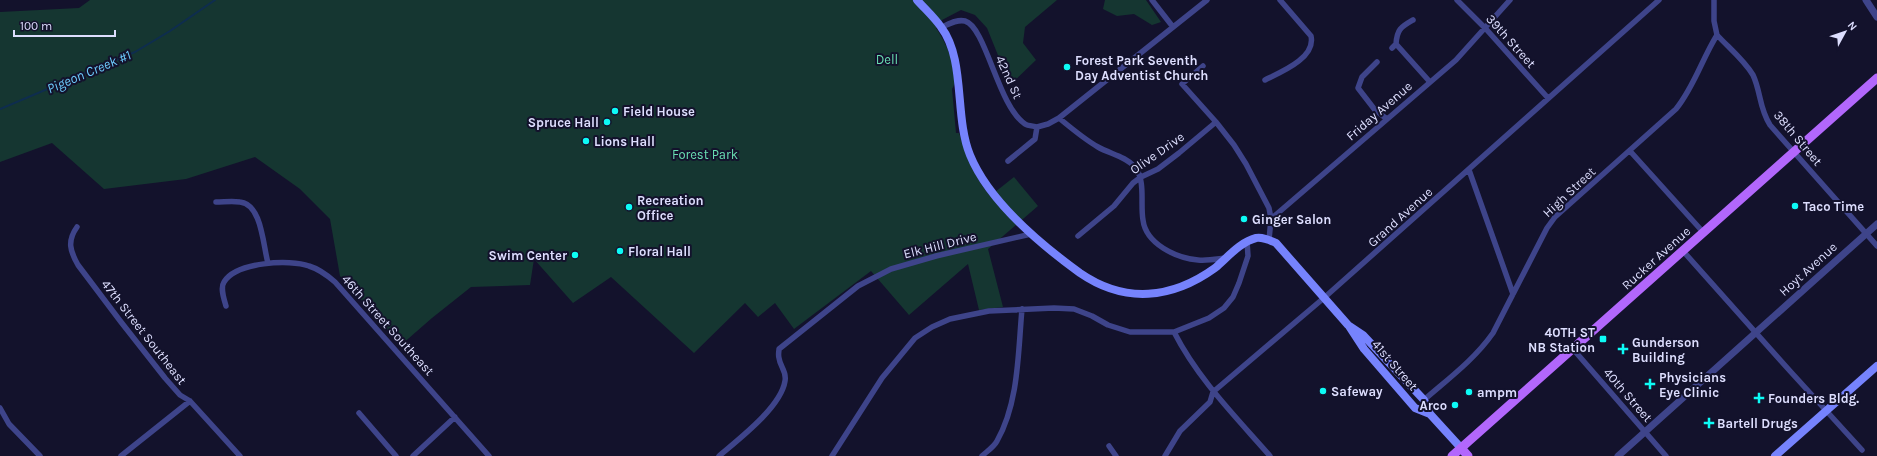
<svg xmlns="http://www.w3.org/2000/svg" width="1877" height="456" font-family="Karla,sans-serif">
<style>
.green{fill:#153631}
.lines{fill:none;stroke-linecap:round;stroke-linejoin:round}
.stream{stroke:#0e2d4f;stroke-width:2}
.minor{stroke:#3e448a;stroke-width:5.5}
.tertiary{stroke:#3e448a;stroke-width:7}
.secondary{stroke:#7683fd;stroke-width:8}
.primary{stroke:#b267fc;stroke-width:9}
.poi-dot{fill:#0dfbf6;stroke:#13122c;stroke-width:1.5}
.labels{text-anchor:middle;dominant-baseline:central;stroke-width:4;stroke-linejoin:round;paint-order:stroke}
.street-label{font-size:13px;fill:#dddefe;stroke:#13122c}
.park-label{font-size:13px;fill:#69dfb3;stroke:#13122c}
.poi-label{font-size:13px;font-weight:bold;fill:#dddefe;stroke:#13122c;text-anchor:start}
.water-label{font-size:14px;font-style:italic;fill:#6dcbfc;stroke:#13122c}
</style>
<rect width="100%" height="100%" fill="#13122c"/>
<path class="green" d="M90,0h967l-32,27 -2,16 13,17 -26,25 -23,-57 -12,-13 -14,-5 -19,10 -6,8c9,13 26,46 16,61l4,44h3c8,23 15,44 31,63l24,-19 24,29 -50,43 15,58 -24,3 -11,-46 -59,51 -38,-44 -77,58 -19,-26 -17,14 -13,-14 -51,50 -83,-76 -38,26 -39,-44 -4,26 -59,2 -39,31 -31,27 -61,-69 -10,-57 -30,-30 -45,-32 -69,22 -82,10 -52,-46 -52,19v-150l79,-4z
M1105,0h41l15,22 -9,3 -18,-11 -17,2 -14,-7z"/>
<g class="lines">
<path class="stream" d="M0,109l135,-57 35,-21 45,-31"/>
<path class="minor" d="M1152,0l21,27
M1457,0l29,29 62,69
M942,27c7,-3 15,-8 23,-6 21,6 33,85 60,103 3,2 9,2 12,3
M1717,35c12,13 27,25 36,40 8,17 6,33 17,50l107,121
M1396,44l34,38
M1392,48l4,-4c1,-15 5,-17 17,-24
M1377,62l-15,15 -4,11 17,22 12,9
M1203,66l-21,18 34,38 18,23 12,19 23,44 2,11 -2,21
M1265,80c16,-8 51,-22 46,-44l-31,-36
M1059,118c12,10 25,21 39,29 12,7 27,9 37,20 11,14 5,37 8,53 3,24 33,38 55,40 9,1 19,-1 28,-2
M1037,127l11,-3 11,-6 148,-118
M1630,151l73,81
M1008,161l27,-22 2,-12
M1469,170l44,124
M216,202c8,0 16,-1 24,0 22,2 23,44 28,61
M1271,219l185,-159 54,-60
M77,227c-10,14 -7,24 1,38l43,57 44,56 15,17 10,6 50,55
M1078,236l36,-30 19,-23 8,-6 17,-8 21,-16 37,-31
M1683,251l107,120 72,79
M226,306c-2,-7 -6,-18 -2,-24 12,-20 66,-23 85,-16 10,3 18,9 26,16l154,174
M1174,332c24,47 61,84 96,124
M1573,349l93,107
M1424,400c24,-21 50,-40 69,-67l54,-105 8,-11 121,-108c18,-22 26,-50 41,-74l-3,-14v-21
M0,408l9,16 31,32
M359,413l37,43
M1109,446l7,10
M121,456l69,-55
M413,456l42,-39
M719,456c20,-17 62,-49 66,-75 2,-10 -5,-14 -6,-23 -1,-3 0,-7 0,-9l79,-63 33,-17 45,-13 95,-22
M832,456l50,-78 33,-40 17,-11 18,-8 39,-8 65,-3 20,1 18,7 16,9 22,7h44l35,-14 15,-10 9,-11 6,-14 9,-27 -1,-15
M982,456c4,-4 12,-9 15,-15 22,-39 21,-89 25,-132
M1165,456l15,-25 30,-29 3,-10 112,-95 334,-297"/>
<path class="tertiary" d="M1866,0l11,17
M1618,456l259,-232"/>
<path class="secondary" d="M917,0c8,9 17,17 24,27 25,33 13,89 29,128 19,47 70,89 110,118 45,31 92,26 135,-5 12,-10 25,-26 41,-30 7,-1 13,2 20,5l72,82 15,10 61,65 6,14 31,34
M1349,326l15,23 51,59 15,6
M1775,456l102,-90"/>
<path class="primary" d="M1461,448l7,8
M1452,456l425,-378"/>
</g>
<g class="poi-dot">
<circle cx="1067" cy="67" r="4"/>
<circle cx="615" cy="111" r="4"/>
<circle cx="607" cy="122" r="4"/>
<circle cx="586" cy="141" r="4"/>
<circle cx="1795" cy="206" r="4"/>
<circle cx="629" cy="207" r="4"/>
<circle cx="1244" cy="219" r="4"/>
<circle cx="620" cy="251" r="4"/>
<circle cx="575" cy="255" r="4"/>
<rect x="1599" y="335" width="8" height="8" rx="2"/>
<path d="M1621 343h4v4h4v4h-4v4h-4v-4h-4v-4h4z"/>
<path d="M1648 378h4v4h4v4h-4v4h-4v-4h-4v-4h4z"/>
<circle cx="1323" cy="391" r="4"/>
<circle cx="1469" cy="392" r="4"/>
<path d="M1757 392h4v4h4v4h-4v4h-4v-4h-4v-4h4z"/>
<circle cx="1455" cy="405" r="4"/>
<path d="M1707 417h4v4h4v4h-4v4h-4v-4h-4v-4h4z"/>
</g>
<g class="labels">
<g class="street-label">
<text transform="translate(1511 41) rotate(48)">39th Street</text>
<text transform="translate(1009 77) rotate(65)">42nd St</text>
<text transform="translate(1379 111) rotate(-41)">Friday Avenue</text>
<text transform="translate(1798 138) rotate(50)">38th Street</text>
<text transform="translate(1157 153) rotate(-35)">Olive Drive</text>
<text transform="translate(1569 192) rotate(-43)">High Street</text>
<text transform="translate(1400 217) rotate(-42)">Grand Avenue</text>
<text transform="translate(940 245) rotate(-14)">Elk Hill Drive</text>
<text transform="translate(1656 258) rotate(-42)">Rucker Avenue</text>
<text transform="translate(1808 269) rotate(-42)">Hoyt Avenue</text>
<text transform="translate(388 325) rotate(48)">46th Street Southeast</text>
<text transform="translate(144 332) rotate(52)">47th Street Southeast</text>
<text transform="translate(1395 365) rotate(49)">41st Street</text>
<text transform="translate(1628 395) rotate(49)">40th Street</text>
</g>
<g class="park-label">
<text x="887" y="59">Dell</text>
<text x="705" y="154">Forest Park</text>
</g>
<g class="poi-label">
<text x="1075" y="60">Forest Park Seventh<tspan x="1075" dy="15">Day Adventist Church</tspan></text>
<text x="623" y="111">Field House</text>
<text x="599" y="122" text-anchor="end">Spruce Hall</text>
<text x="594" y="141">Lions Hall</text>
<text x="637" y="200">Recreation<tspan x="637" dy="15">Office</tspan></text>
<text x="1803" y="206">Taco Time</text>
<text x="1252" y="219">Ginger Salon</text>
<text x="628" y="251">Floral Hall</text>
<text x="567" y="255" text-anchor="end">Swim Center</text>
<text x="1595" y="332" text-anchor="end">40TH ST<tspan x="1595" dy="15">NB Station</tspan></text>
<text x="1632" y="342">Gunderson<tspan x="1632" dy="15">Building</tspan></text>
<text x="1659" y="377">Physicians<tspan x="1659" dy="15">Eye Clinic</tspan></text>
<text x="1331" y="391">Safeway</text>
<text x="1477" y="392">ampm</text>
<text x="1768" y="398">Founders Bldg.</text>
<text x="1447" y="405" text-anchor="end">Arco</text>
<text x="1717" y="423">Bartell Drugs</text>
</g>
<g class="water-label">
<text transform="translate(89 72) rotate(-23)">Pigeon Creek #1</text>
</g>
</g>
<g transform="translate(1845 32) rotate(50)" stroke="#13122c" stroke-width="3" paint-order="stroke">
<path d="M0-3L7 15L0 10L-7 15Z" fill="#dddefe"/>
<text y="-6" font-size="11" font-weight="bold" text-anchor="middle" fill="#dddefe">N</text>
</g>
<path d="M14 30v6h101v-6" fill="none" stroke="#dddefe" stroke-width="2"/>
<text x="20" y="30" font-size="12" fill="#dddefe" stroke="#13122c" stroke-width="3" paint-order="stroke">100 m</text>
</svg>
